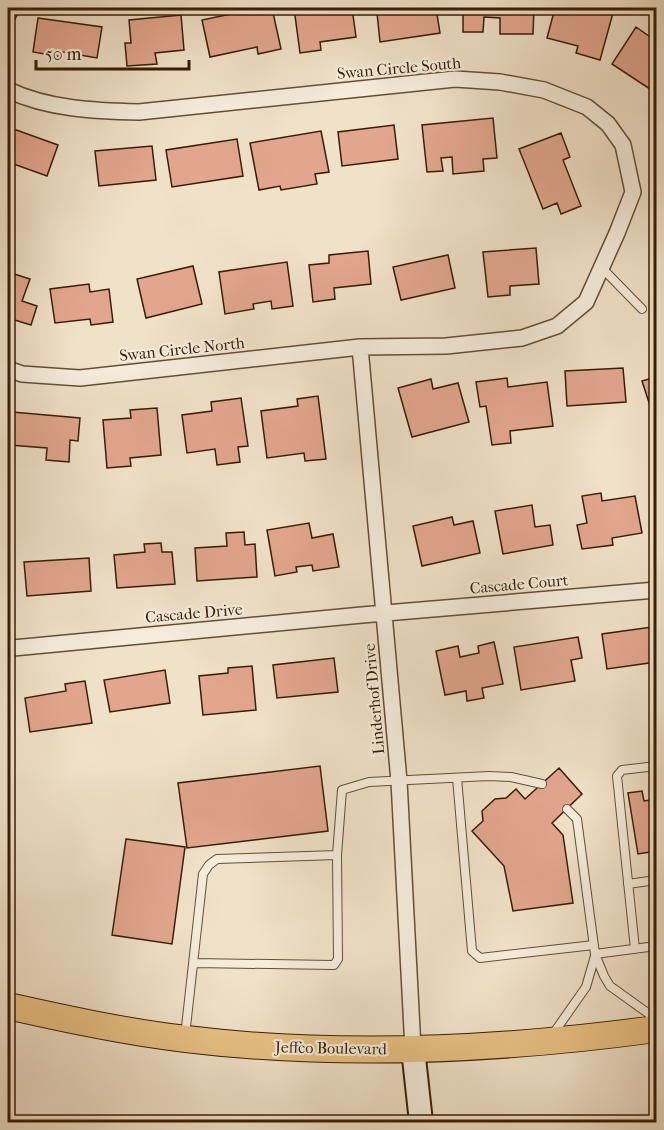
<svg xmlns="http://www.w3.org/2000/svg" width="664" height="1130" font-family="'IM FELL French Canon',serif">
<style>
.building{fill:#e2a68e;stroke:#381d03;stroke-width:1.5}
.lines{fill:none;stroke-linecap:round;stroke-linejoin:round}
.lane-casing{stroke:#664e34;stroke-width:10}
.street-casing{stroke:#664e34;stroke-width:18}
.secondary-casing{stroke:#381d03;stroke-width:26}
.primary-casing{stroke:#381d03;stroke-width:28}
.lane{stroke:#f5ecdc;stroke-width:8}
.street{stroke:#f5ecdc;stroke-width:15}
.secondary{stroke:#f5ecdc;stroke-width:22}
.primary{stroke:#e8c084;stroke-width:26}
.labels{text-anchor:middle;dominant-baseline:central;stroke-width:4.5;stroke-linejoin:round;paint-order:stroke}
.street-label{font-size:16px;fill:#381d03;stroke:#f5ecdc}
</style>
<rect width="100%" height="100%" fill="#f0e1c9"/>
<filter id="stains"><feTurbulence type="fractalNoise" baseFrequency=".00333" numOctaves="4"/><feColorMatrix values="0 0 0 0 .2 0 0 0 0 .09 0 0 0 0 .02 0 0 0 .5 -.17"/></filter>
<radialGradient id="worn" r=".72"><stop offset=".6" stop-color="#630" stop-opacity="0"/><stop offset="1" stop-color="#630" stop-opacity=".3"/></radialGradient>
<path class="building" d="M8,8h13l-11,20 -2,-1z
M259,8h13l9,41 -23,5 -1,-7 -47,10 -8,-37z
M294,8h58l4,29 -36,5 1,8 -21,3z
M385,8h51l4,25 -60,9 -3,-29 9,-1z
M463,8h71l-1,26h-33v-16l-16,-1 -1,15h-20z
M555,8h38l20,5 -13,47 -24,-7 2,-7 -31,-8z
M181,15l3,35 -29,3 2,11 -30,2 -2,-23h6l-2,-23z
M38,18l64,9 -5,31 -35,-6v5l-29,-5z
M636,27l20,14v52l-44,-29z
M493,118l4,40 -14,1 1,12 -31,3 -1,-17 -11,1 2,13 -16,1 -5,-47z
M394,125l4,34 -56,7 -4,-34z
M8,127l50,18 -11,31 -39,-14z
M321,131l8,41 -14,2 2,10 -36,6 -1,-4 -21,4 -9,-47z
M561,133l9,24 -7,3 18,46 -20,8 -4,-11 -14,6 -24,-60z
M237,139l6,37 -71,11 -6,-37z
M152,146l4,34 -57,6 -4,-35z
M536,248l3,36 -29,2v9l-22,2 -5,-45z
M368,251l3,33 -37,4 1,11 -22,3 -4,-37 20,-2v-8z
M448,255l7,33 -54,12 -8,-33z
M287,262l6,44 -21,3 -1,-8 -18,3 1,5 -29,5 -6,-42z
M193,266l9,38 -56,14 -9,-39z
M8,272l22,7 -8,22 15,5 -6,19 -23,-7z
M89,284l1,8 19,-3 4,33 -22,3 -1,-6 -35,4 -5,-34z
M623,368l3,34 -59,4 -2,-35z
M656,377v44h-1l-13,-40z
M507,378l1,9 39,-5 6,44 -43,5 1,12 -19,2 -6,-39 -6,1 -4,-25z
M431,379l2,10 25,-6 11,39 -57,15 -14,-49z
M318,396l8,63 -21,2 -1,-8 -37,5 -6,-47 37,-5 -1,-7z
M241,398l7,48 -10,1 2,15 -23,3 -2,-16 -28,4 -5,-38 30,-4 -1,-9z
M157,408l4,47 -31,3 1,8 -24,2 -4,-48 28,-2 -1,-8z
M12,412l68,6 -2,23 -8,-1 -1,22 -23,-2 1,-12 -38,-3z
M601,493l1,8 33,-5 7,37 -30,5 1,7 -31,4 -5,-24 10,-2 -5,-27z
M532,505l3,22 15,-2 3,20 -50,9 -8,-43z
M452,517l2,8 19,-4 7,32 -58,13 -9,-40z
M309,523l3,15 21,-4 6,33 -26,4 -1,-6 -16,2 1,5 -22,4 -8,-46z
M244,532l1,13 10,-1 2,33 -60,4 -2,-33 32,-2 -1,-13z
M161,543l1,9h10l3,32 -58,4 -3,-33 31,-3 -1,-8z
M89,558l2,33 -64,5 -3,-34z
M652,627l4,35 -49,7 -5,-35z
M578,637l4,21 -11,2 4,21 -54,9 -7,-43z
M494,642l9,42 -21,4 2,10 -17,3 -1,-10 -21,4 -9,-44 22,-5 2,11 19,-4 -1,-7z
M334,658l4,34 -61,6 -4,-33z
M252,666l4,44 -53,5 -4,-39 29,-3v-5z
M165,670l5,33 -60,9 -6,-32z
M85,681l7,42 -62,9 -5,-34 41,-7 -1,-7z
M320,766l8,65 -141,17 -9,-65z
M559,768l23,26 -30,29 11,12 10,68 -60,8 -9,-45 -32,-35 11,-10 -1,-10 13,-12 11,-1 10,-9 9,10z
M642,791l2,10 12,-2v52l-18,3 -10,-61z
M126,839l59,8 -13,97 -60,-9z
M82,1117l31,3 -1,2h-31z"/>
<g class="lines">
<g class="lane-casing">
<path id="lane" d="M602,268l40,41
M457,778l15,173 8,7 114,-13
M567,809l10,10 18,135 9,22 6,10 46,33
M628,884l28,-4
M635,949l-18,-173 5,-6 34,-4
M595,954l61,-8
M194,963l140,2 4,-6 -1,-104
M553,1034l33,-47 9,-31
M185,1036l18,-162 6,-9 8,-6 120,-4 5,-65 27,-8 120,-6 22,1 31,7"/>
</g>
<g class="street-casing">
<path id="street" d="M8,90c40,19 87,21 131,22l316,-33 45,3 44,8 43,17 21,17 15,21 10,47 -16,41 -31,69 -29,24 -35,12 -76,8 -86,1 -280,31 -58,-4 -14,-5
M360,347l39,434 14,268
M8,647l5,1 349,-33 294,-25"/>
</g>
<g class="secondary-casing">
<path id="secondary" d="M413,1049l8,73"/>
</g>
<g class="primary-casing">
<path id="primary" d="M8,1006c58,13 118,26 178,33 156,19 315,11 470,-10"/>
</g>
<use href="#lane" class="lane"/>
<use href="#street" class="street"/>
<use href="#secondary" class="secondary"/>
<use href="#primary" class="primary"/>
</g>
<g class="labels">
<g class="street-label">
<text transform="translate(399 68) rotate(-5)">Swan Circle South</text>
<text transform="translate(182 349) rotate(-6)">Swan Circle North</text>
<text transform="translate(519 584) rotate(-5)">Cascade Court</text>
<text transform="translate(194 613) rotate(-5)">Cascade Drive</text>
<text transform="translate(374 699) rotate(-95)">Linderhof Drive</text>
<text transform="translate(331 1048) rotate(1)">Jeffco Boulevard</text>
</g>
</g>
<rect width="664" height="1130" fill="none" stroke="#f0e1c9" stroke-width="30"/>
<rect x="9" y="9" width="646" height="1112" fill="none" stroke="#381d03" stroke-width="3"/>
<rect x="15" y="15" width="634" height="1100" fill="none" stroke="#381d03" stroke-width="1.5"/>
<path d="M36 60v9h153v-9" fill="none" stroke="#381d03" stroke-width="3"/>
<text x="45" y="60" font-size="18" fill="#381d03" stroke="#f5ecdc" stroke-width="4.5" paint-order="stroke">50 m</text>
<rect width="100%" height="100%" filter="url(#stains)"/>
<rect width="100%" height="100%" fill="url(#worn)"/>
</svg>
